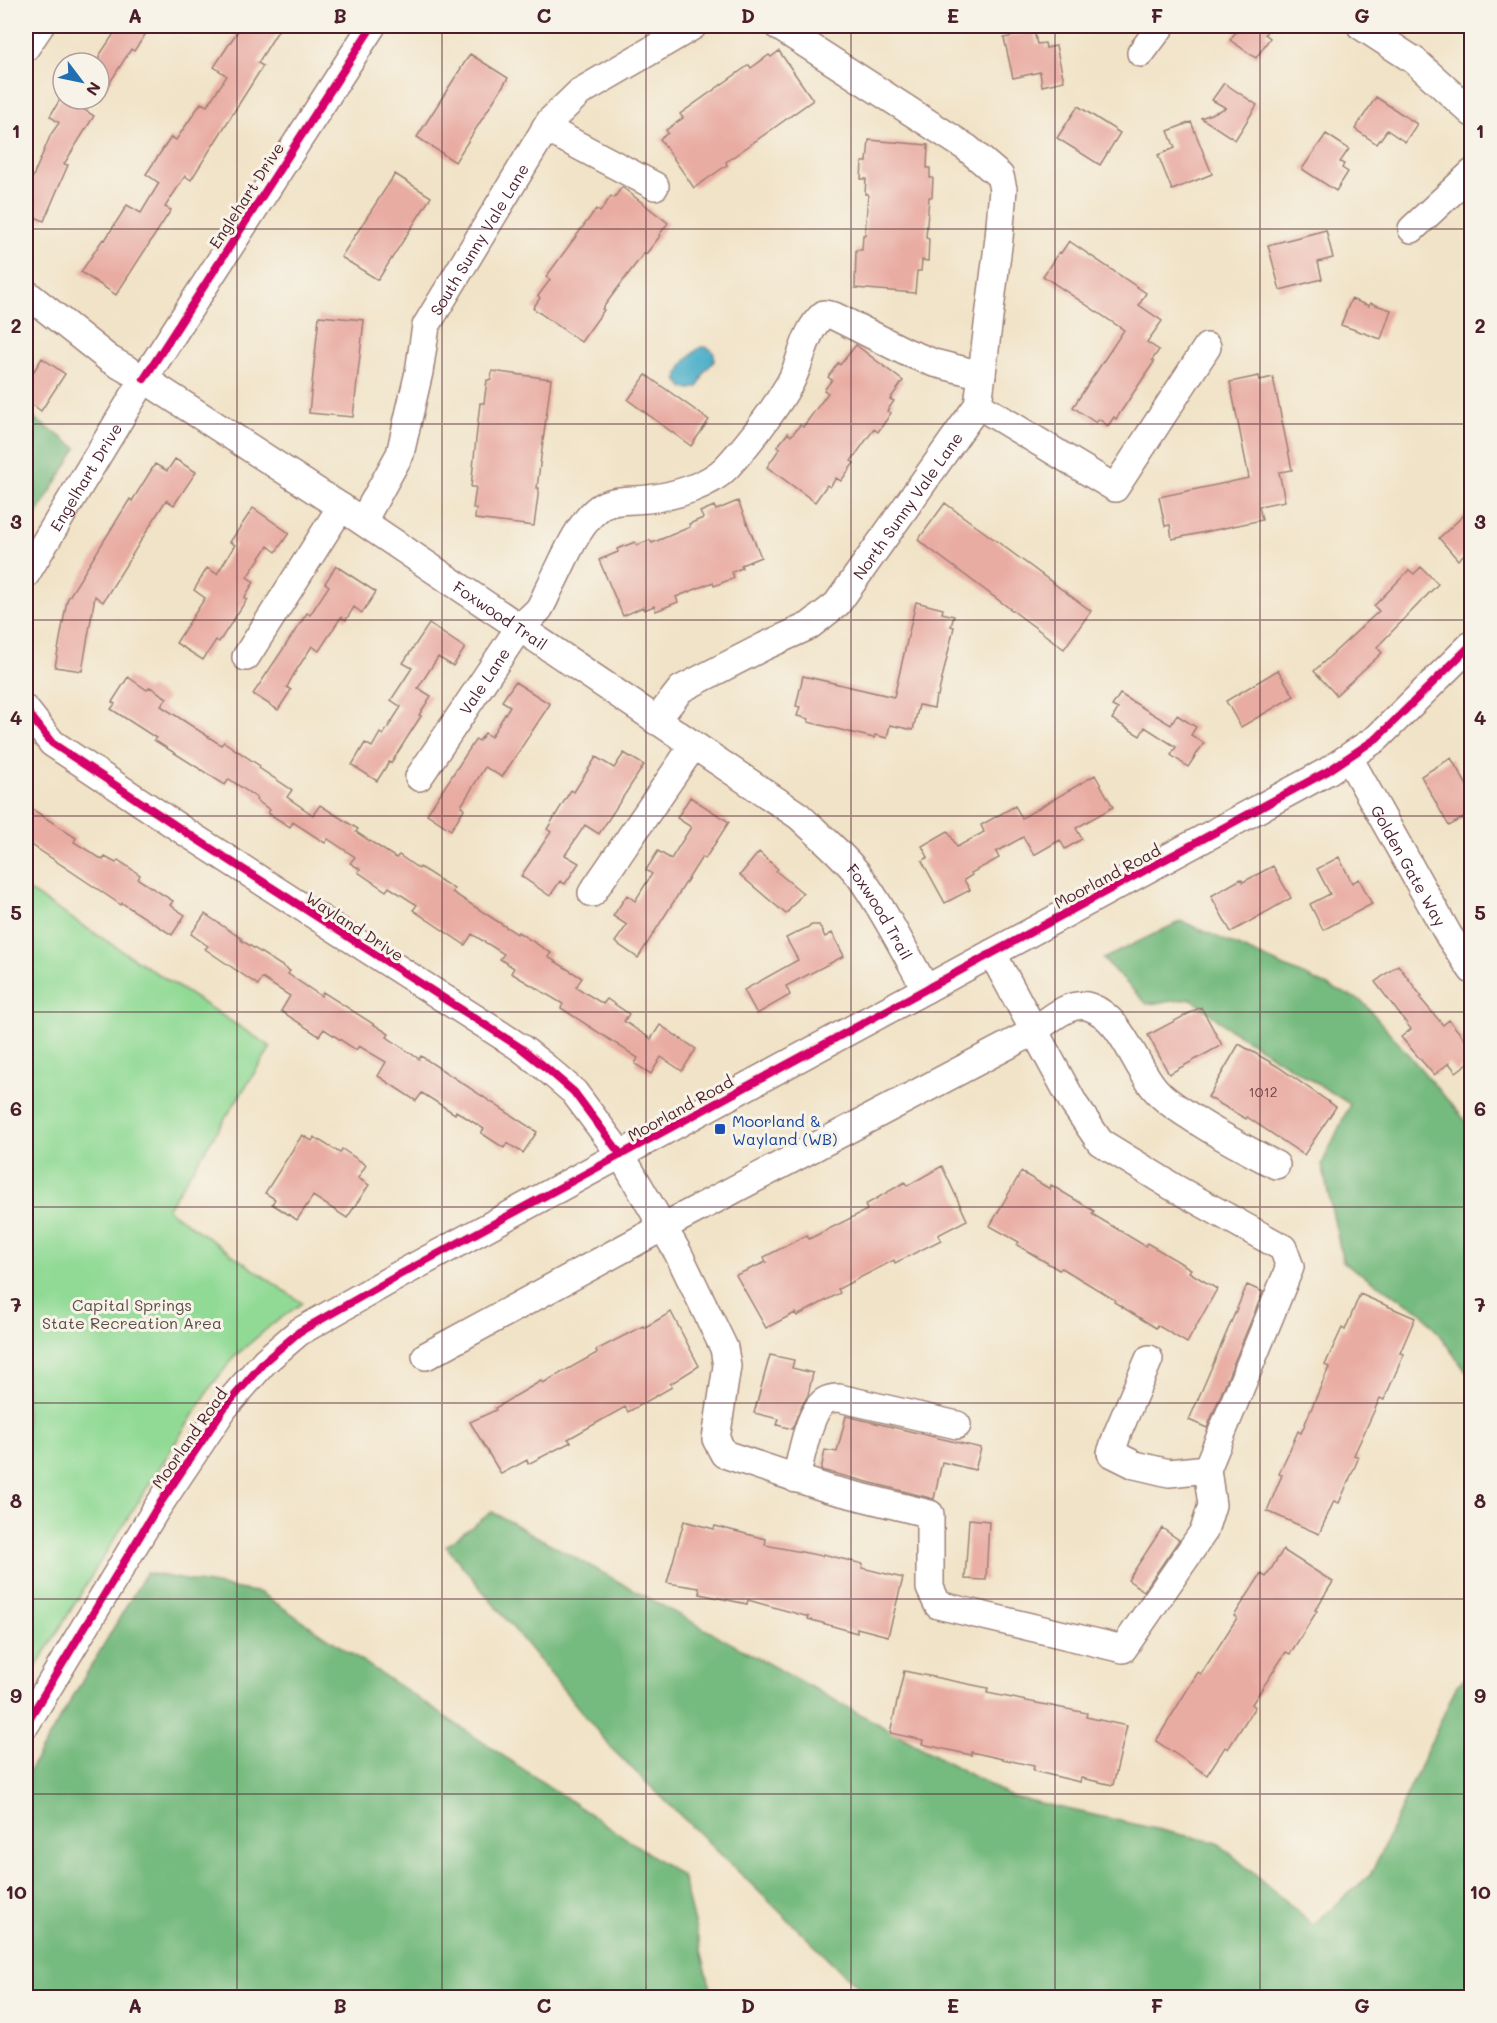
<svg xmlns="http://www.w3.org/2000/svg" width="1497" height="2023" font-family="Mali,sans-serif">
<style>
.green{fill:#91da95;stroke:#6e7c60;stroke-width:1.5}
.forest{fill:#74ba7e;stroke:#5f6c54;stroke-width:1.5}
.water{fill:#4aaec9;stroke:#4a667a;stroke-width:1.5}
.building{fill:#e9aca3}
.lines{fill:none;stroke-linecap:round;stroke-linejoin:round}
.minor-casing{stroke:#9e8179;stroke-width:30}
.minor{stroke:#fff;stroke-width:27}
.cycleway-casing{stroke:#f7f3e8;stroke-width:11}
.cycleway{stroke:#d6006c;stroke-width:8}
.grid{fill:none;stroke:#4a1f2b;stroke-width:1.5;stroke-opacity:0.55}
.transit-dot{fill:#1a4fb4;stroke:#f7f3e8;stroke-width:2}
.labels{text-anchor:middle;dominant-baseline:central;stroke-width:6;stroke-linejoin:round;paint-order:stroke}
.number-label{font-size:14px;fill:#724249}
.street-label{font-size:16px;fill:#4a1f2b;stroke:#f7f3e8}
.transit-label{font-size:16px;fill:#164399;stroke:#f7f3e8;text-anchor:start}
.park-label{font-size:16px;fill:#5c4e46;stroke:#f7f3e8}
.neatline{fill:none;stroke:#4a1f2b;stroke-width:2}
.grid-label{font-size:20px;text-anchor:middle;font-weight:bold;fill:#4a1f2b}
</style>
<rect width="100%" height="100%" fill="#f7f3e8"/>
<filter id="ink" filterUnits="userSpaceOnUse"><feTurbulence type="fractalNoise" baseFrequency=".0167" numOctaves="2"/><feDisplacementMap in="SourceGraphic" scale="12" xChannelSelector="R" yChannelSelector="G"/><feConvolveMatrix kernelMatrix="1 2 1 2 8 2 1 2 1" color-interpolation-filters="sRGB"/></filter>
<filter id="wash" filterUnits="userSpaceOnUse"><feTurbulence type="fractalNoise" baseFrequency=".008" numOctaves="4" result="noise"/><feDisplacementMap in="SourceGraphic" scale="24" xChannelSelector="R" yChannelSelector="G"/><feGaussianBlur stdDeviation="1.35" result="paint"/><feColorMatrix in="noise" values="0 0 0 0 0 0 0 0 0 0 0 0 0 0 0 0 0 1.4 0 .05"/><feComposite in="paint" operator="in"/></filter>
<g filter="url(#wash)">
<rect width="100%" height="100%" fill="#f1e3c7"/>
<path class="green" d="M26,889l245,158 -104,162 135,94 -32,23 -35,30 -23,29 -117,185 -69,114z"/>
<path class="forest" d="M26,413l51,35 -51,84z
M1181,921l181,80 109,126v251l-48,-65 -80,-51 -21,-98 28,-60 -122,-76 -36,-29 -45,5 -44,-45z
M492,1512l517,284 209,47 95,82 58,-51 86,-189 14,-12v324h-600l-27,-23 -232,-225 -166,-203z
M146,1573l115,20 421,283 31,121h-687v-221z"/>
<path class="water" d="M701,347c9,0 15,4 13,14l-9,10 -7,16 -7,2 -7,-1 -7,-8c3,-14 12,-25 24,-33z"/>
<g id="blocks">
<path class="building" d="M119,26h32l-17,25 -3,-2 -32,51v-44z
M241,26h40l-23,37 5,3 -72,114 -6,-4 -20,31 6,3 -55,85 -35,-23 22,-33 2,1 22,-35 14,8 18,-30 -13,-9 25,-37 5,3 25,-37 6,3 20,-30 -13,-9z
M1240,26h31l-6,8 5,4 -14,20 -26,-18z
M1034,31l3,13 8,-1 1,5 10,-2 8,35 -22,5 -2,-14 -27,6 -9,-40z
M779,51l34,49 -87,62 1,3 -33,23 -34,-49 8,-6 -2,-3 17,-12 -3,-4 69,-49 2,3 18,-13 2,2z
M470,54l38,24 -53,84 -38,-25z
M1224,83l33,22 -22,35 -34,-22 25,-10 -14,-8z
M62,96l1,3h5l26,17 -30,48 4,1 -24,56 -18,-8v-20l25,-59 8,-11 -9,-7z
M1376,97l41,27 -12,18 -18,-12 -10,14 -22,-15z
M1078,106l42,27 -20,32 -43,-27z
M1191,122l21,52 -40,16 -14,-35 17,-7 -7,-17z
M1326,134l23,15 -9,13 4,2 -2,4 6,4 -12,19 -34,-22z
M869,140l59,5 -1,23h3v10h3l-1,19h-3l-3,41 3,1 -1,22 -6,-1 -1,11h-4l-2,22 -60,-5 1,-38h6l1,-15h2l3,-41h-3l1,-15h-5l1,-17h5z
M395,174l36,23 -53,83 -37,-23z
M622,187l46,36 -9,12 1,1 -14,18 -2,-1 -42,56 2,1 -23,32 -48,-34 7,-10 -2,-2 12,-16 -4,-3 50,-68 4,3 11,-16 3,2z
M1326,230l7,28 -15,4 4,17 -42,11 -12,-45z
M1069,241l77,52 -7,12 23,16 -15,21 12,8 -7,10 2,2 -38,57 -2,-2 -6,9 -9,-7 -3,4 -23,-16 51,-77 -81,-54 16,-24 2,1z
M1351,299l18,7 1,-3 21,7 -10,29 -40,-14z
M319,316l45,4 -11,97 -44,-4z
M856,345l47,36 -13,18 4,2 -7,10 4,2 -13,19 -4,-3 -23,32 3,2 -13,18 -5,-3 -6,9 -3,-2 -12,17 -48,-35 13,-19 -3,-1 11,-14 3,3 9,-11 3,2 25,-34 -4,-3 8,-10 -4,-3 10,-14 2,2z
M42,358l23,16 -24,37 -15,-11v-31l6,5z
M492,371l59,8 -14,109h2l-5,38 -59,-7 1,-11h-3l3,-21h-5l5,-48 4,-36h4l3,-23h4z
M646,375l63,45 -18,26 -63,-46z
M1259,376l1,4 13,-3 19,93 -13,2 6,29 -26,5 3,14 -90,19 -2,-14 -5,1 -6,-29 90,-19 -19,-96z
M175,459l21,13 -22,33 -8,-5 -63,102 -8,-6 -13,75 -27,-4 12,-67 63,-101 2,2 23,-37 12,7z
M738,501l23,56 -20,8 1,3 -10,4 2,6 -20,8 -1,-4 -37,15 2,5 -22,9 -2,-5 -10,4 -1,-3 -20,9 -24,-56 19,-8 -1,-3 18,-7 2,3 13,-5 2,3 38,-16 -1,-3 14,-6 -3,-6 14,-6 2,4z
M945,503l146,108 -27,38 -146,-109z
M253,508l36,25 -13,19 -8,-6 -21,31 7,5 -10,16 3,1 -28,43 -3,-2 -13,20 -27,-17 29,-45 -11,-8 13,-22 10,6 18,-29 -5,-3z
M1472,508v39l-14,13 -19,-22z
M336,566l40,26 -14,21 -8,-6 -8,13 -5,-3 -22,34 -7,-5 -18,28 -7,13 4,3 -13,20 -25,-16 54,-81 3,2 19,-29 -4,-3z
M1421,567l17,17 -61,63 5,6 -46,42 -22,-24 65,-60 -5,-5 35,-36 5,4z
M916,602l27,7 -1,4 12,3 -3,10 3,1 -16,69h-2l-2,12 -15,-3 -6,25 -23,-5 -3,13 -12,-3 -1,3 -66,-16 1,-3 -12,-3 3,-9 -4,-1 7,-30 91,21z
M429,624l36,24 -12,18 -15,-9 -20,31 13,8 -12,19 2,1 -30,47 -2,-1 -12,19 -25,-16 13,-22 7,4 8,-14 3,2 18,-28 -10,-7 21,-32 -9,-5z
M1278,670l16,26 -53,31 -15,-26z
M128,677l19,13 3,-3 17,11 -6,8 60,39 3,-3 36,24 -1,2 33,22 -5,7 26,18 7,-10 38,24 -2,3 40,26 3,-3 20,14 1,-2 34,22 -2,3 65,42 1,-2 33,21 -3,4 34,21 -6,9 27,17 4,-5 22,15 -5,7 27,18 9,-14 36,24 -14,22 -21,-14 -10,17 -16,-10 3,-6 -77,-50 2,-4 -52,-31 3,-5 -14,-9 4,-5 -32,-20 -7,11 -52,-35 4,-5 -28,-18 -3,4 -28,-19 2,-3 -10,-6 5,-6 -27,-18 -3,4 -32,-21 -3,5 -22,-14 2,-3 -14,-10 1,-2 -28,-19 -4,6 -71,-45 2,-2 -45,-29 4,-5 -3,-2z
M515,682l35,22 -48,73 -17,-10 -24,39 3,3 -13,21 -24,-16 49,-75 3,2 6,-8 6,4 19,-31 -8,-5z
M1120,694l51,31 6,-10 19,12 -5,8 13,8 -16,24 -17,-12 5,-8 -31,-20 -5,9 -28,-17 6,-10 -6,-3z
M624,753l20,12 -45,69 -14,-9 -20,30 14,8 -14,21 -5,-3 -10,15 -29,-20 30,-44 -4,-3 24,-39 3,2 22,-35 18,11z
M1451,758l21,36v19l-23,13 -28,-50z
M1095,775l18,32 -37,21 6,11 -17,10 -5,-9 -26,15 -11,-18 -27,15 3,6 -28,15 1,2 -8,5 6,10 -25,13 -23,-42 6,-4 -6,-11 26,-15 9,16 27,-15 -3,-7 34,-19 7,12z
M690,797l39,25 -24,37 -3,-2 -64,101 -23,-16 12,-17 -14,-9 14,-21 8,6 17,-27 -6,-4 12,-19 13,8 20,-32 -14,-9z
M26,805l50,33 -2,4 29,18 2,-3 11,6 2,-3 22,15 -2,4 35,22 -3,4 15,10 -13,20 -50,-32 -1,2 -22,-15 -73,-49z
M759,852l19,17 -2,2 27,22 -17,21 -46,-39z
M1339,857l13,26 7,-4 13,25 -49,26 -13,-26 20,-10 -13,-25z
M1273,866l18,32 -60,34 -20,-36 30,-17 2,3z
M205,914l37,25 -1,1 49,31 -2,3 33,22 2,-4 66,42 -2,3 32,22 2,-3 116,76 -14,21 -16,-10 -3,5 -23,-15 3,-4 -28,-18 -1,3 -33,-21 -6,8 -38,-25 8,-14 -27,-16 -3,4 -32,-21 -5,7 -38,-25 9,-15 -28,-18 -4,7 -53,-36 3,-3 -17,-12z
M812,925h7l6,12 7,-4 12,23 -58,30 4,9 -33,19 -13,-24 54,-30 -12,-22z
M1398,965l24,32 -2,1 23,27 6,-5 23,28v12l-16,12 -7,-9 -15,12 -33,-38 10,-8 -36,-47z
M1201,1007l21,38 -53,29 -21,-39z
M1239,1044l38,22 59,41 -32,48 -57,-38 -1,2 -38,-22z
M302,1135l10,6 2,-4 26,16 2,-4 24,16 -8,13 11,7 -22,33 -34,-22 -16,24 -25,-16 3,-5 -10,-6z
M942,1166l25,54 -29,15 3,5 -46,23 -1,-3 -56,29 2,4 -43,23 -2,-3 -29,15 -30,-53 30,-13 -2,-5 43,-22 2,4 58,-29 -2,-5 40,-23 2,4z
M1021,1172l29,17 1,-4 43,26 -2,3 53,32 2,-3 44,26 -2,3 28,17 -30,54 -30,-18 -1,3 -42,-26 1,-2 -53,-32 -3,2 -42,-25 2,-3 -29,-16z
M1247,1285l16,7 -56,136 -18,-8z
M1360,1294l55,24 -15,35 4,1 -20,46 -4,-2 -26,57 5,2 -20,46 -5,-2 -15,33 -52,-23 15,-36 -3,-1 19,-43 3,2 28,-66 -4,-2 17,-37 3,2z
M671,1312l28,54 -29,18 2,3 -44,25 -3,-5 -57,32 3,3 -43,22 -1,-4 -26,14 -31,-52 26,-12 -1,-2 46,-27 2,2 54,-30 -1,-3 47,-24 1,2z
M770,1355l24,5 -2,8 21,5 -5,22 -8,14 -8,20 -15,-4 2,-6 -25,-6z
M846,1416l135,32 -6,22 -33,-8 -8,37 -113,-29 4,-20 12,2z
M969,1519l20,2 -3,59 -21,-1z
M684,1521l30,8 1,-3 51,13 -1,6 57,11 1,-2 40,10 -1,4 41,10 -15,58 -31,-8v5l-49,-14 1,-2 -61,-17 -1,4 -47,-10 -1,-6 -32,-5z
M1162,1528l17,12 -35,51 -16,-11z
M1283,1550l50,32 -18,28 2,1 -27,43 -4,-2 -34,52 3,3 -27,42 -3,-2 -18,28 -51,-34 42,-69 3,2 36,-56 -3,-2 27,-42 5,3z
M904,1671l84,17 -1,5 100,20 -1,4 41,9 -14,59 -32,-7 -1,4 -47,-11 1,-5 -63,-14v3l-49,-11 1,-4 -33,-7z"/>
</g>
</g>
<g filter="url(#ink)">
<use href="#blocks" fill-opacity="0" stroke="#9e8179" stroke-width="1.5"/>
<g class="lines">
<g class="minor-casing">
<g id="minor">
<path d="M1361,26l54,35 57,52"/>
<path d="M26,47l14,-21"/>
<path d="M1141,53l20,-27"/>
<path d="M545,128l110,58"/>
<path d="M1412,229l60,-56"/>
<path id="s1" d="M26,293l83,66 35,20 197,128 458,309c20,19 42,37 59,58 26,35 46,77 68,115"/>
<path d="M978,405l137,83 92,-141"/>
<path id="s2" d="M363,521l37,-67 19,-82 7,-46 124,-205 30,-29 113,-66"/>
<path id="s3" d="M26,574l118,-195 228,-353"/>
<path d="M246,657l95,-150"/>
<path d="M26,710l26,33 135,90 334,215 24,19 29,25 47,63 57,98 46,95 3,18 -11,73 8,15 105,35 101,25v74l8,17 185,44 81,-118 8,-26 -5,-36 83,-202 -7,-19 -110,-61 -73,-45 -26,-38 -82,-151"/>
<path id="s4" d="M656,721l25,-32 84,-43 44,-20 28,-22 141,-199 21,-167 4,-49 -3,-13 -33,-28 -189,-122"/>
<path id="s5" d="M1349,758l100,178 23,34"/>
<path id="s6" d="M419,777l100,-149c6,-6 14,-12 20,-19 4,-6 7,-14 10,-20 13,-24 28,-65 50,-81 13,-10 34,-7 49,-9 26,-3 61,-13 79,-32 23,-25 46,-55 63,-84 12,-22 14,-52 34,-69l10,2 72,36 28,11 48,12"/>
<path d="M592,893l101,-147"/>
<path d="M426,1356l237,-129 370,-195c15,-11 37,-32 57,-25 32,11 45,59 65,82 9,11 21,18 33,26 28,19 57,34 88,50"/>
<path d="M1149,1359l-31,73 -7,21 24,12 34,8 38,-4"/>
<path d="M796,1479c5,-20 12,-67 29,-78 5,-3 9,-3 14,-3l118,27"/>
<path d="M26,1724l129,-213 69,-103 41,-47 34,-29 100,-57 929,-504 49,-33 95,-94"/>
</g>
</g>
<use href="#minor" class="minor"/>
<g class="cycleway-casing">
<path id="cycleway" d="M144,379l228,-353
M26,710l26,33 135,90 334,215 24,19 29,25 47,63
M26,1724l129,-213 69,-103 41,-47 34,-29 100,-57 929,-504 49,-33 95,-94"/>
</g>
<use href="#cycleway" class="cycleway"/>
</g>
</g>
<path class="grid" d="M237,26v1972M442,26v1972M646,26v1972M851,26v1972M1055,26v1972M1260,26v1972M26,229h1446M26,424h1446M26,620h1446M26,816h1446M26,1012h1446M26,1207h1446M26,1403h1446M26,1599h1446M26,1794h1446"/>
<rect class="transit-dot" x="714" y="1123" width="12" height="12" rx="3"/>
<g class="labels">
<g class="number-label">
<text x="1263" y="1091">1012</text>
</g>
<g class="street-label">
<text transform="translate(246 195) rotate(-57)">Englehart Drive</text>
<text stroke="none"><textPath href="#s2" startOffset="309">South Sunny Vale Lane</textPath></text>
<text stroke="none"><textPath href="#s3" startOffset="114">Engelhart Drive</textPath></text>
<text stroke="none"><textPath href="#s4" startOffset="340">North Sunny Vale Lane</textPath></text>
<text stroke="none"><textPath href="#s1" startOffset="574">Foxwood Trail</textPath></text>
<text stroke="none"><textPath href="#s6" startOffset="116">Vale Lane</textPath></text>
<text stroke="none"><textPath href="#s5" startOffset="123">Golden Gate Way</textPath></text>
<text transform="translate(1107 876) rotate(-28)">Moorland Road</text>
<text stroke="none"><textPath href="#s1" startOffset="1060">Foxwood Trail</textPath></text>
<text transform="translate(355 926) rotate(33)">Wayland Drive</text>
<text transform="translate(680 1108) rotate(-29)">Moorland Road</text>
<text transform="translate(189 1438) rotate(-55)">Moorland Road</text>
</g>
<g class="transit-label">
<text x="732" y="1120">Moorland &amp;<tspan x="732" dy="18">Wayland (WB)</tspan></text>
</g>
<g class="park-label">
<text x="132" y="1304">Capital Springs<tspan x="132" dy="18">State Recreation Area</tspan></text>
</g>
</g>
<rect width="1497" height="2023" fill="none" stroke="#f7f3e8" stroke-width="66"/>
<g transform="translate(81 81) rotate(122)"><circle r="28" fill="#f7f3e8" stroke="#b29e9c" stroke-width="1.5"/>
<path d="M0-4.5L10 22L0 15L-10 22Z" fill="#1f6fb2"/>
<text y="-9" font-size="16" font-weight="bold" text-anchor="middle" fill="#4a1f2b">N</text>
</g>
<rect x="33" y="33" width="1431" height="1957" class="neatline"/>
<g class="grid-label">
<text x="135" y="23">A</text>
<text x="340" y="23">B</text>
<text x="544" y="23">C</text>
<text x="748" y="23">D</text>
<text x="953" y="23">E</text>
<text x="1157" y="23">F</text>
<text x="1362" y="23">G</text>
<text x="16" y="138">1</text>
<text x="1480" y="138">1</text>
<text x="16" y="333">2</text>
<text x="1480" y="333">2</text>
<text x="16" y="529">3</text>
<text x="1480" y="529">3</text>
<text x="16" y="725">4</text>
<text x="1480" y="725">4</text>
<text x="16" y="920">5</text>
<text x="1480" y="920">5</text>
<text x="16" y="1116">6</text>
<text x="1480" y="1116">6</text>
<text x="16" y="1312">7</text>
<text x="1480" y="1312">7</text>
<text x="16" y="1508">8</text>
<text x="1480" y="1508">8</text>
<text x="16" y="1703">9</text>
<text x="1480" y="1703">9</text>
<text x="16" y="1899">10</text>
<text x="1480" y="1899">10</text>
<text x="135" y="2013">A</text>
<text x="340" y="2013">B</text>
<text x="544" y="2013">C</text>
<text x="748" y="2013">D</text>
<text x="953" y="2013">E</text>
<text x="1157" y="2013">F</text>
<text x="1362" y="2013">G</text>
</g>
</svg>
